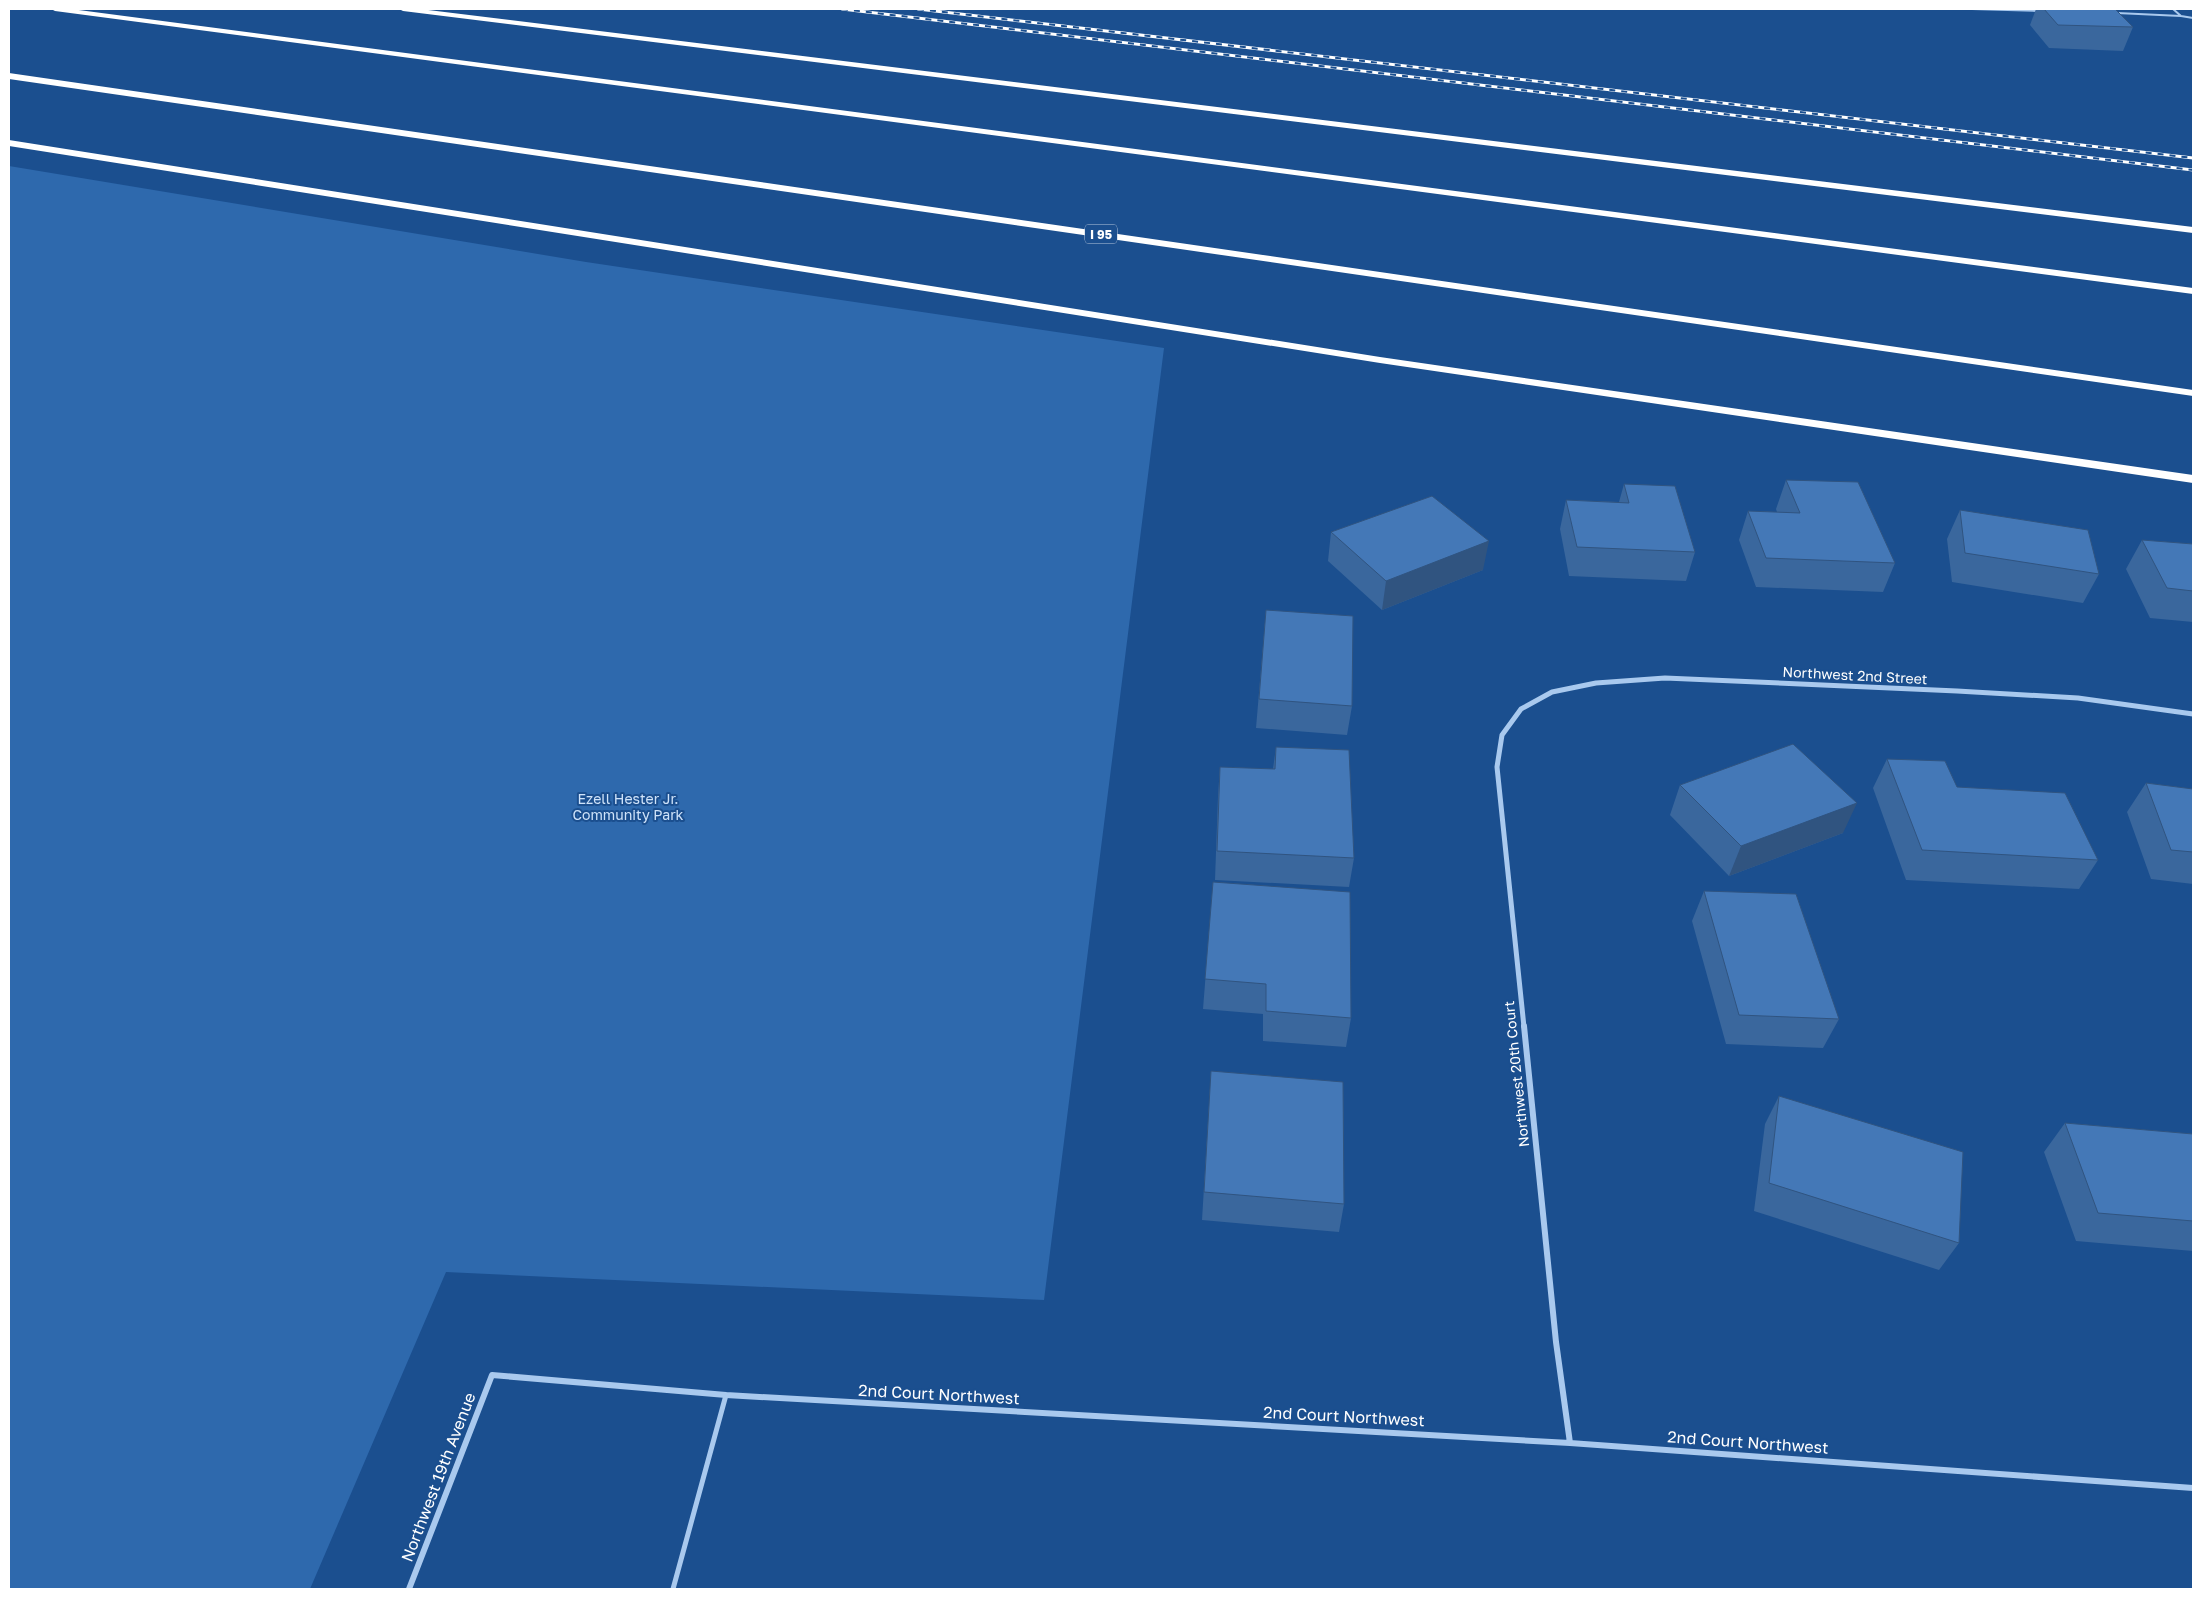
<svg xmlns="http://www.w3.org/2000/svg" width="2202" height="1598" font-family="'Golos Text',sans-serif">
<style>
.green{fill:#2e69ad}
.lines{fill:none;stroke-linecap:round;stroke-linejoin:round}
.service-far1{stroke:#a9c9ee;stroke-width:2}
.service{stroke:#a9c9ee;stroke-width:5}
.minor-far1{stroke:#a9c9ee;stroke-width:5}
.minor{stroke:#a9c9ee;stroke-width:6}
.motorway{fill:#fff;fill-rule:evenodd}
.rail-casing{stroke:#fff;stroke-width:3}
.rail{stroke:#1b4f8f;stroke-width:2;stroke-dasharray:6;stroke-linecap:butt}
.wall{fill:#3a679d}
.shaded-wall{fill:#305480}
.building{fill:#4478b7;stroke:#305480}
.labels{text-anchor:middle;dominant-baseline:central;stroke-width:4;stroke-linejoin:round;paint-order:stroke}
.shield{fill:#1b4f8f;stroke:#bbcadd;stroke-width:1}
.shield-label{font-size:12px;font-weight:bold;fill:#fff}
.street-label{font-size:14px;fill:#fff;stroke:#1b4f8f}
.park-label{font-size:14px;fill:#cfe3fa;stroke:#1b4f8f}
.near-street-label{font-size:16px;fill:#fff;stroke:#1b4f8f}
</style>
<rect width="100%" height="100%" fill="#1b4f8f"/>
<path class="green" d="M9,166l577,96 578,86 -120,952 -598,-28 -136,317h-301z"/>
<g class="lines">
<path class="service-far1" d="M1972,9l68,2
M2117,13l64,3 -8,-7
M2181,16l12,2"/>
<path class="service" d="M673,1589l53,-194"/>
<path class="minor-far1" d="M1524,1027l-27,-260 5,-32 19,-26 31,-17 44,-9 69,-5 292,13 121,7 115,16"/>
<path class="minor" d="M1524,1026l32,316 14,101
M409,1589l83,-214 234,20 844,48 623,45"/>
<path class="motorway" d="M51,9h20l2122,279v6l-2138,-283z
M399,9h21l1773,218v6l-1790,-222z
M9,73l2184,317v6l-2184,-317z
M9,140l1371,217 813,118v8l-813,-120 -1371,-217z"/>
<g class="rail-casing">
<path id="rail" d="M842,9l1351,161
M918,9l1275,149"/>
</g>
<use href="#rail" class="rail"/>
</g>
<path class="wall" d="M2036,9h79l18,18 -10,24 -74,-3 -19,-23z
M1786,480l109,83 -12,29 -127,-5 -17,-47 9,-29 29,1 -1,-3z
M1624,484l71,68 -9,29 -117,-5 -9,-47 6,-29 53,2z
M1960,510l139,64 -16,29 -131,-21 -5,-43z
M1331,532l152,38 -101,40 -54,-49z
M2142,540l51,4v78l-43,-4 -24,-49z
M1266,610l86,96 -5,29 -91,-7z
M1276,747l78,111 -5,29 -134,-7 3,-84 2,-29 53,2z
M1887,759l70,28 141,73 -19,29 -173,-9 -33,-92z
M2146,783l47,6v95l-42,-5 -24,-67z
M1680,785l163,48 -114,43 -59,-61z
M1213,882l138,136 -5,29 -83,-6v-27l-60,-5z
M1704,891l135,128 -16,29 -97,-4 -34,-123z
M1211,1071l133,133 -5,28 -137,-12z
M1779,1096l180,147 -20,27 -185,-59 11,-87z
M2065,1123l128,11v117l-117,-10 -32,-89z"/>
<path class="shaded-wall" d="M1489,541l-6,29 -101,40 4,-29z
M1857,803l-14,30 -114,43 12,-30z"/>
<path class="building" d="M2044,9h71l18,18 -75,-2z
M1786,480l72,2 37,81 -129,-5 -18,-47 52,2z
M1624,484l51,2 20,66 -118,-5 -11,-47 63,3z
M1432,496l57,45 -103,40 -55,-49z
M1960,510l128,20 11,44 -134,-21z
M2142,540l51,4v47l-26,-3z
M1266,610l87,6 -1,90 -93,-7z
M1793,744l64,59 -116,43 -61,-61z
M1276,747l73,3 5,108 -137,-7 3,-84 55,2z
M1887,759l58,2 12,26 108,6 33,67 -176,-10z
M2146,783l47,6v63l-22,-2z
M1213,882l137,10 1,126 -85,-7v-27l-61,-5z
M1704,891l92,3 43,125 -100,-4z
M1211,1071l132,11 1,122 -140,-12z
M1779,1096l184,56 -4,91 -190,-60z
M2065,1123l128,11v87l-95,-8z"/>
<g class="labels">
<rect class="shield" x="1085" y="224.5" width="32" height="19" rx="4"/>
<g class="shield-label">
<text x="1101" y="234">I 95</text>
</g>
<g class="street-label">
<text transform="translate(1855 675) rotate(3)">Northwest 2nd Street</text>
<text transform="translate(1516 1074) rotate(-96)">Northwest 20th Court</text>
</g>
<g class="park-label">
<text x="628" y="798">Ezell Hester Jr.<tspan x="628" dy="16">Community Park</tspan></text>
</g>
<g class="near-street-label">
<text transform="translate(939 1394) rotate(3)">2nd Court Northwest</text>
<text transform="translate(1344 1416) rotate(3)">2nd Court Northwest</text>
<text transform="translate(1748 1442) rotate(4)">2nd Court Northwest</text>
<text transform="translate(438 1477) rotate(-69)">Northwest 19th Avenue</text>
</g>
</g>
<rect width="2202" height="1598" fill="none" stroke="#ffffff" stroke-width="20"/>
</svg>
